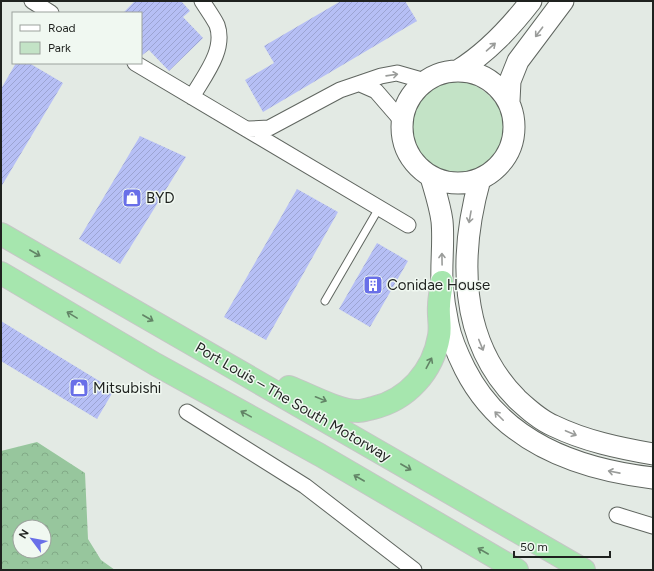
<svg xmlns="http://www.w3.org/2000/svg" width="654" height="571" font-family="Figtree,sans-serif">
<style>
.green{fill:#c3e3c6}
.forest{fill:url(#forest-crowns);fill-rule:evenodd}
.building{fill:url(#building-hatch)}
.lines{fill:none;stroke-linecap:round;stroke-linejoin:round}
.lane-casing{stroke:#606660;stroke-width:9}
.street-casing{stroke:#606660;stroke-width:17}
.secondary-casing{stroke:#606660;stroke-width:23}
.highway-casing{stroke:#c5c6c5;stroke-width:24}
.lane{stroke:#fff;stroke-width:7}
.street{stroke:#fff;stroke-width:15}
.secondary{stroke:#fff;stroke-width:21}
.highway{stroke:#a6e6ae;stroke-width:22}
.oneway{stroke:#9a9c9a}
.oneway2{stroke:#628466}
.labels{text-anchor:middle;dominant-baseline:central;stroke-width:3;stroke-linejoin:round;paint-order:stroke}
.poi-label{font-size:15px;fill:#1f221f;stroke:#f0f8f1;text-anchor:start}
.street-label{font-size:15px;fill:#1f221f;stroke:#f0f8f1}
</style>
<defs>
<pattern id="forest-crowns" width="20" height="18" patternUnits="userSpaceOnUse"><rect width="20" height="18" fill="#97c69d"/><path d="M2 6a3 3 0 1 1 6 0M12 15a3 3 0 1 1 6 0" fill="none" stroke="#82aa87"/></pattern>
<pattern id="building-hatch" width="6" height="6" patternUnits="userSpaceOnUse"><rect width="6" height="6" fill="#b6bff5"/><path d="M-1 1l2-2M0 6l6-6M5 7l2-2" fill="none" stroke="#9ca4d2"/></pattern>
</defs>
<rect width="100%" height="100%" fill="#e3eae4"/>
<path class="green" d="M444,80c11,0 22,0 32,6 24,13 43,46 21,71 -10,10 -24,16 -38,15 -57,-1 -71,-71 -15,-92z"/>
<path class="forest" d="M37,442l48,31 3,66 13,21 14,10h-114v-119zM20,527h24v24h-24z"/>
<path class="building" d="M135,1h46l9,10 -7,6 20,21 -34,33 -20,-21 -8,6v-43h-18z
M341,1h64l12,20 -154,91 -18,-32 29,-17 -10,-17z
M16,63h13l34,20 -62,104v-98z
M140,136l46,21 -66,107 -41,-25z
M297,189l41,23 -72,128 -42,-23z
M377,243l31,18 -38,66 -31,-18z
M1,321l113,69 -17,29 -96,-58z"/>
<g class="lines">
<g class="lane-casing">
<path id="lane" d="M325,301l54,-93"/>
</g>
<g class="street-casing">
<path id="street" d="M32,1l19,12
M135,63l273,162
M360,84l16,7 26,30
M192,97c12,-21 34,-47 25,-72 -4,-8 -10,-16 -15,-24
M249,129l20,-1 71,-38 41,-14 16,-3 28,8
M187,412l118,74 109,84
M617,515l36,11"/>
</g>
<g class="secondary-casing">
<path id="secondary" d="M459,70c29,-18 51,-42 72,-69
M402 127a56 56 0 1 1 112 0a56 56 0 1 1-112 0Z
M509,101l1,-20 8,-20 45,-60
M431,177c4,14 9,29 11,44 2,20 -1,41 0,61 1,14 3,28 6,42 3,16 10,31 17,45 37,73 111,100 188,109
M480,179c-21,75 -22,161 37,220 11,10 23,21 37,27 31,15 65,22 99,28"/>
</g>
<g class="highway-casing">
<path id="highway" d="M1,234l583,336
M1,273l154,91 165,91 197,115
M289,387c19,7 49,24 69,24 5,0 10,-2 15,-3 34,-8 60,-36 66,-72 2,-10 -1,-20 0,-30 0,-8 2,-16 3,-24"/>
</g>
<use href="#lane" class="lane"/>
<use href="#street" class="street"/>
<use href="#secondary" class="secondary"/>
<use href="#highway" class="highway"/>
</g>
<defs><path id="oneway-shaft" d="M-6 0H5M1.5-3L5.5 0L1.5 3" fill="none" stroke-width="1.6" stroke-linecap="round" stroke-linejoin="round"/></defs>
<g class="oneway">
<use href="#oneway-shaft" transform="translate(539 32) rotate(127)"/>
<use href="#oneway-shaft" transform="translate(491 47) rotate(-41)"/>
<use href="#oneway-shaft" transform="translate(392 75) rotate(-8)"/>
<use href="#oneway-shaft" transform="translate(470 217) rotate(100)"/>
<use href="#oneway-shaft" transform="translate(442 259) rotate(-91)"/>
<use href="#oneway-shaft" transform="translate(481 345) rotate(68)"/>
<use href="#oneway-shaft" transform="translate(499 416) rotate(-135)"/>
<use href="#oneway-shaft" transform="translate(571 433) rotate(23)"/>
<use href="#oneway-shaft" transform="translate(614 472) rotate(-169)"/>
</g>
<g class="oneway2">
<use href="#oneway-shaft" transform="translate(35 253) rotate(30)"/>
<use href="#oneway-shaft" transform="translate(72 315) rotate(-149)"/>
<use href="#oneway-shaft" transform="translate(148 318) rotate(30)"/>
<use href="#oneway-shaft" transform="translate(429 363) rotate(-62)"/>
<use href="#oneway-shaft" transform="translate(321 399) rotate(22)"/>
<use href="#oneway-shaft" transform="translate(246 414) rotate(-151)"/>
<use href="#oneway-shaft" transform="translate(406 467) rotate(30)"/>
<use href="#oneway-shaft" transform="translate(359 478) rotate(-150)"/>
<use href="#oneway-shaft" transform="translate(483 551) rotate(-150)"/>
</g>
<defs>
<g id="shop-square" transform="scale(1)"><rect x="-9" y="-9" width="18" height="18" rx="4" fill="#696fe8" stroke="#f0f8f1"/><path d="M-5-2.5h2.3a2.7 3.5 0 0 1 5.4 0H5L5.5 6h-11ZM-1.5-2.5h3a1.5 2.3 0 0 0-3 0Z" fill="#fff"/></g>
<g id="building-square" transform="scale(1)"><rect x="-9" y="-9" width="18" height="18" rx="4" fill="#696fe8" stroke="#f0f8f1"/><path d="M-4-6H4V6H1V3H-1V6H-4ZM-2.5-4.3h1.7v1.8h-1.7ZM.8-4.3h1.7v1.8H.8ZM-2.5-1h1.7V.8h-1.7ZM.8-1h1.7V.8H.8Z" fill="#fff"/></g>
</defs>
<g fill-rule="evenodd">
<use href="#shop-square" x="132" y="198"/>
<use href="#building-square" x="373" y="285"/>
<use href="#shop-square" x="79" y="388"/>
</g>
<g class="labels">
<g class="poi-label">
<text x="146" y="198">BYD</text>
<text x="387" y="285">Conidae House</text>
<text x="93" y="388">Mitsubishi</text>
</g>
<g class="street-label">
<text transform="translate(293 402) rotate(30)">Port Louis – The South Motorway</text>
</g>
</g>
<rect width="654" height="571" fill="none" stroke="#1f221f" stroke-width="4"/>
<rect x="12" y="12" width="130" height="52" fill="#f0f8f1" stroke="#9ca29d"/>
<rect x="20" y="25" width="20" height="6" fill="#ffffff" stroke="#9ca29d"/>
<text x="48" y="32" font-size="12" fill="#1f221f">Road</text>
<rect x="20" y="42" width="20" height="12" fill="#c3e3c6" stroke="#9ca29d"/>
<text x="48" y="52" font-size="12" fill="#1f221f">Park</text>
<g transform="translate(32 539) rotate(302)"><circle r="19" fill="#f0f8f1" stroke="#9ca29d"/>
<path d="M0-3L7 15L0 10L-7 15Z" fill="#696fe8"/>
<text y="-6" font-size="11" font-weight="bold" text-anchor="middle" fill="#1f221f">N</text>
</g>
<path d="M514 551v6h96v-6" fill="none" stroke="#1f221f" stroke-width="2"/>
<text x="520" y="551" font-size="12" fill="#1f221f" stroke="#f0f8f1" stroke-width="3" paint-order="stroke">50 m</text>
</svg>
